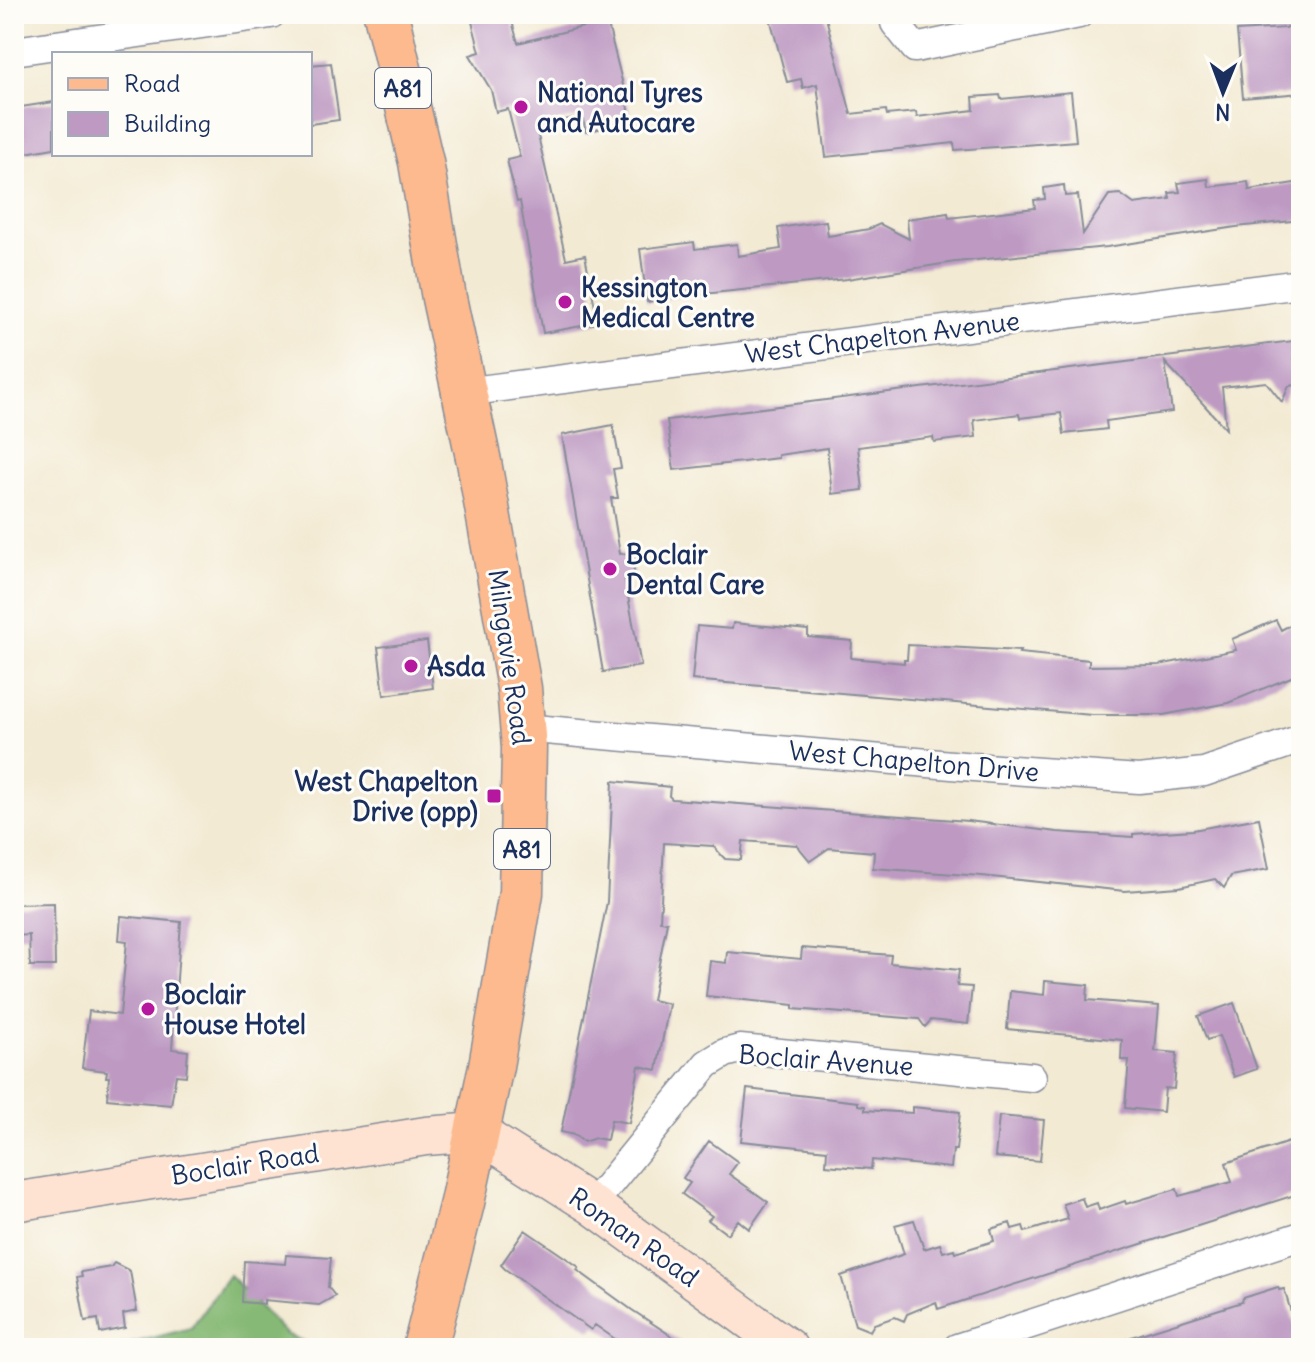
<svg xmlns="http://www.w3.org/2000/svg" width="1315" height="1362" font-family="Delius,sans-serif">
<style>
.forest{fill:#86b974;stroke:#507469;stroke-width:2}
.building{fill:#be9ac3}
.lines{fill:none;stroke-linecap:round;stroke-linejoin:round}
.minor-casing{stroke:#878c98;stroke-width:31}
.secondary-casing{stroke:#878c98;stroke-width:41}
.primary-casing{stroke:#878c98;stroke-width:47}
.minor{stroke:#fff;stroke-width:28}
.secondary{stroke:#fee3d2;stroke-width:38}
.primary{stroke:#fcba8e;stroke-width:44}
.poi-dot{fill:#b5179e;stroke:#fdfcf7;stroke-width:3}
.labels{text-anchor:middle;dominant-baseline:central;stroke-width:6;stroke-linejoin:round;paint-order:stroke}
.shield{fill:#fdfcf7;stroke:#5f6c8c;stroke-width:2}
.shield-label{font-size:24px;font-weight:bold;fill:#1b2f5e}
.poi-label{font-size:26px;font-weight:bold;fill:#1b2f5e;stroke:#fdfcf7;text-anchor:start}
.street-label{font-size:26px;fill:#1b2f5e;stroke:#fdfcf7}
</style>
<rect width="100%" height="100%" fill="#fdfcf7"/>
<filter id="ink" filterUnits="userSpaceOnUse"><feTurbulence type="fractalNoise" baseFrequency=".0125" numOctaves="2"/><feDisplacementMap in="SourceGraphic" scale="16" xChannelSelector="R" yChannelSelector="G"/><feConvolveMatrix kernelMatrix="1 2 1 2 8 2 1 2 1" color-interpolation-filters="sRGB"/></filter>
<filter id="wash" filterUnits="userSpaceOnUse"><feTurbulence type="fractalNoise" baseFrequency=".006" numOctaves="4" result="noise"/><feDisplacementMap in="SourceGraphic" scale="32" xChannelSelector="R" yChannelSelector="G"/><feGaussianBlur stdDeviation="1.8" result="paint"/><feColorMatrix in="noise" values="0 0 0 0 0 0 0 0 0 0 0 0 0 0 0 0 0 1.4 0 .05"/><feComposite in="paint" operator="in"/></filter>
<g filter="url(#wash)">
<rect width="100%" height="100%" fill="#f3ead3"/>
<path class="forest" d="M229,1275l57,59 32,14h-204l77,-20z"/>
<g id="blocks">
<path class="building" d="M470,14h40l8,29 89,-22 25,100 -46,11 -4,-16 -46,11 30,132 19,-4 13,68 -55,10 -23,-132 -3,1 -10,-42 13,-3 -12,-48 -12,3 -5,-22 -21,-35 10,-3z
M769,14h56l26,100 35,-4 1,5 29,-3 1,5 57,-7 -1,-13 27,-2 1,4 70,-7 5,49 -121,9 -1,-7 -128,14 -9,-73 -14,4 -2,-9 -14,3z
M1301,27v66l-58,5 -6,-67z
M331,63l8,57 -29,4v-59z
M54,102v46l-40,7v-47z
M1208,179l1,8 39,-5 1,8 52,-8v38l-65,7 -129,20 -152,15 -108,17 -163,17 -37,6 -7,-53 54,-7 1,7 42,-5 1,12 43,-7 -3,-21 48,-7 2,15 41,-7 11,-5 29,15 -2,-20 41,-6 1,5 86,-10 -1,-8 11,-1 -1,-11 20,-3 1,11 13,-1 5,39 26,-39 11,-1 14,10 36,-5 -1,-6 11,-1 -2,-9z
M1293,341l4,44 -8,1 -7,16 -16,-20 -44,5 4,42 -61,-67 7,50 -66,9 1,8 -43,5 -3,-21 -41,5 -1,-4 -45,6 2,17 -42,5 -1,-5 -75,10 5,43 -31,4 -5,-46 -49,7v3l-104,12 -7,-50z
M613,425l8,43 -8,1 5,29h-7l9,56 11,-1 4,25 -10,2 16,86 -38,6 -41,-237z
M1301,619v54l-73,30 -65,12h-71l-400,-35 5,-54 35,3 1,-6 75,7v7l44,4 -1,17 53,5v-3h3l1,-15 112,6 -1,2 70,7v6l70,-1 77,-15 -4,-11 44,-19 5,10z
M427,641l6,47 -49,7 -6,-48z
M613,781l57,6 -1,9 3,3 296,22 89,11 76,5v-3l60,-4 66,-12 10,51 -38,7 -7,12 -9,-9 -36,8 -54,4 -143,-15 -109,-8 1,-16 -45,-4 -19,13 -13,-16 -54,-4 -2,19 -16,-1 -12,-13 -49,-3 -4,78 7,1 -15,78 17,4 -12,66 -18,-4 -10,57 -18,-3 -4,20 -12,-2 -11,4 -10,-7 -13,-3 46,-230z
M54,903l1,63h-25l-1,-31 -15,1v-32z
M121,916l60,6 -9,127 16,2 -2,25 -10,-1 -5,30 -64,-6 2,-22h-3l1,-6 -25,-3 7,-57 31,4 7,-74 -8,-1z
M802,948l89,7 -1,8 69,7 -2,16 15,1 -4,37 -37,-4 -6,7 -6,-8 -126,-10v-4l-87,-9 4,-35 16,2 1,-11 74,7z
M1045,981l43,4 -1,15 72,6 -4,45 22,2 -3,36 -9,-1 -2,24 -38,-4 4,-48h-8l1,-20 -115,-11 3,-38 34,4z
M1234,1003l23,66 -23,8 -15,-41 -12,4 -9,-24z
M747,1089l111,13v3l7,1v4l47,3 1,-6 47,5 -4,38h-3l-2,18 -79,-8 -1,9 -45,-4 1,-15 -86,-9z
M999,1116l45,4 -4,41 -45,-4z
M1301,1138v55l-363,116 -2,-7 -29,12 -3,7 -9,-4 -21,7 -4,7 -15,-6 -14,-49 63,-22 -9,-29 19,-5 10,29 16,-5 3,8 11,-3 1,4 39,-12 -3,-12 19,-6 2,6 11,-3 2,6 43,-13 -5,-15 19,-6 3,9 12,-4 2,7 26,-9 1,3 51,-15 2,7 53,-14 -6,-19z
M709,1141l29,21 -9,12 39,28 -19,27 -11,-9 -11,14 -19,-14 4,-4 -30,-22 8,-11 -7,-5z
M525,1230l54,37 -2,3 55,40 58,38h-62l-33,-23 -4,5 -86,-61 -4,-4z
M286,1255l45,3 -3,29 7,9 -16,9 -55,-5v4l-22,-2 2,-41 41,3z
M114,1263l16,8 7,40 -14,3 2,14 -25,5 -2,-14 -13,2 -8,-44 5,-1 -1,-4 30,-5z
M1278,1287l1,3 5,-1 11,36 6,-2v21l-12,4h-172l-1,-6 126,-40 1,-4z"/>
</g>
</g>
<g filter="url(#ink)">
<use href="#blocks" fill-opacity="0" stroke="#878c98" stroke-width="2"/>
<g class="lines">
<g class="minor-casing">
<path id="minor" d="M894,14l1,9 20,25 164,-34
M14,51l257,-37
M464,392l837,-108
M522,728l476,41 141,10 65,-7 97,-33
M592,1205l115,-141 18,-11 15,-4 292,28
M957,1348l344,-112"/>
</g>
<g class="secondary-casing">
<path id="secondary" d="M14,1202l412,-66 51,-4 115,73 196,143"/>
</g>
<g class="primary-casing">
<path id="primary" d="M386,14l35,148 23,136 35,164 40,226 5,60 -3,145 -30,173 -29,137 -37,145"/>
</g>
<use href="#minor" class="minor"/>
<use href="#secondary" class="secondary"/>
<use href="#primary" class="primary"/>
</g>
</g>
<g class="poi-dot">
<circle cx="521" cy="107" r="8"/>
<circle cx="565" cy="302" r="8"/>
<circle cx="610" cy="569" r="8"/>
<circle cx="411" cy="666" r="8"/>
<rect x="486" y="788" width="16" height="16" rx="4"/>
<circle cx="148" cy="1009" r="8"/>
</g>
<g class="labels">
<g class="shield">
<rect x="375" y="68" width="56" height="40" rx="6"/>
<rect x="494" y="829" width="56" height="40" rx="6"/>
</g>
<g class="shield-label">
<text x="403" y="88">A81</text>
<text x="522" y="849">A81</text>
</g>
<g class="poi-label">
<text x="537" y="92">National Tyres<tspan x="537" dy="30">and Autocare</tspan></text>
<text x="581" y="287">Kessington<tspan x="581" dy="30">Medical Centre</tspan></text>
<text x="626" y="554">Boclair<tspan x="626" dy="30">Dental Care</tspan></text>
<text x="427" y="666">Asda</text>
<text x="478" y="781" text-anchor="end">West Chapelton<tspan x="478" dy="30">Drive (opp)</tspan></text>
<text x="164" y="994">Boclair<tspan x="164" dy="30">House Hotel</tspan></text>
</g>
<g class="street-label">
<text transform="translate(882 337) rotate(-7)">West Chapelton Avenue</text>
<text transform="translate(510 657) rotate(82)">Milngavie Road</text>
<text transform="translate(914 761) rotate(5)">West Chapelton Drive</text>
<text transform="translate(826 1060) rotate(4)">Boclair Avenue</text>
<text transform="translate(245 1164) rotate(-9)">Boclair Road</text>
<text transform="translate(634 1237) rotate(35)">Roman Road</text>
</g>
</g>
<rect width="1315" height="1362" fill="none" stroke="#fdfcf7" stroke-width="48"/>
<rect x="52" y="52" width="260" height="104" fill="#fdfcf7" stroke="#a3aaba" stroke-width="2"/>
<rect x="68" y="78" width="40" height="12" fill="#fcba8e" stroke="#a3aaba" stroke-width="2"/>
<text x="124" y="92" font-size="24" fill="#1b2f5e">Road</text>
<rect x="68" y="112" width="40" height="24" fill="#be9ac3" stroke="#a3aaba" stroke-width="2"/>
<text x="124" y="132" font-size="24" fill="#1b2f5e">Building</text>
<g transform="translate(1223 92) rotate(181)" stroke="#fdfcf7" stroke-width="6" paint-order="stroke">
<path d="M0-6L14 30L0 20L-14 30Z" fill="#1b2f5e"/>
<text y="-12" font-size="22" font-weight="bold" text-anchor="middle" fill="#1b2f5e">N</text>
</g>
</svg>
